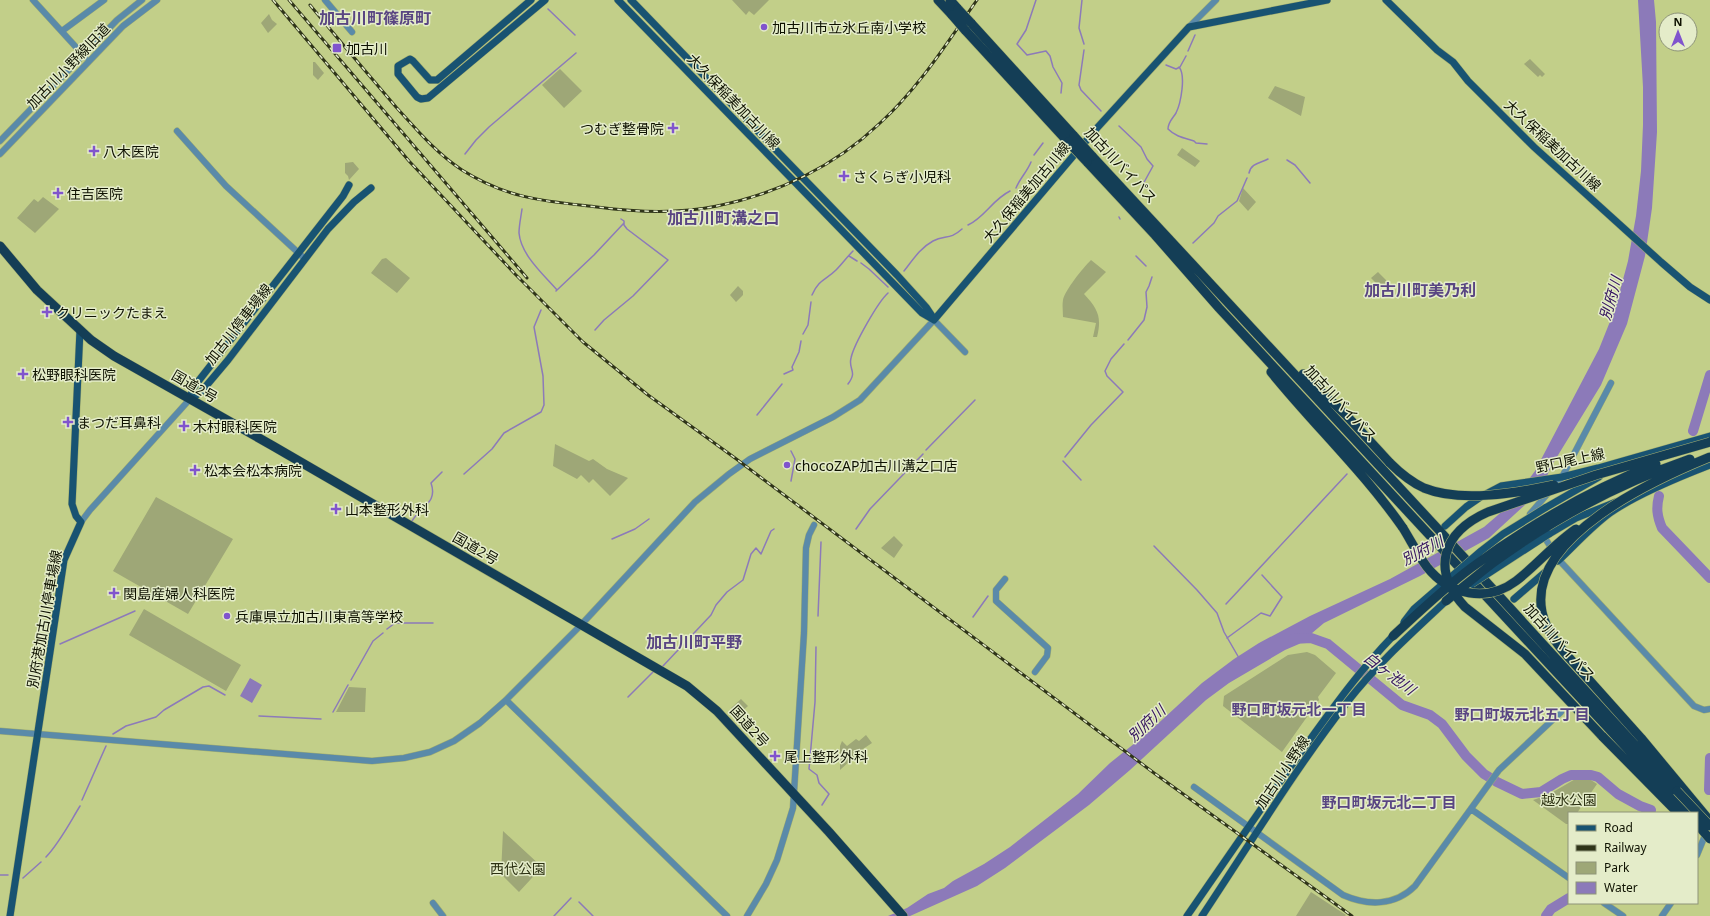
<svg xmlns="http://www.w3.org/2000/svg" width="1710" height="916" font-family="'Noto Sans','Noto Sans JP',sans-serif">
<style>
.green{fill:#9ea777}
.water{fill:#8c7ab9}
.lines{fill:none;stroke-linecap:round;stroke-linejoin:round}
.stream{stroke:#8c7ab9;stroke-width:1.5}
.river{stroke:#8c7ab9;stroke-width:10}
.minor-casing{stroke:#a2ad70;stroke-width:7}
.major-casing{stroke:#a2ad70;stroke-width:8}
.highway-casing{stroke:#a2ad70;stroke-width:10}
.minor{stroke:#5a8aa9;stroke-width:6}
.major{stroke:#185372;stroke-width:7}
.highway{stroke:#143e56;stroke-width:9}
.rail-casing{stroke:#2f3419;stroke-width:3}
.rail{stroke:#e4ecc9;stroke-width:1.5;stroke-dasharray:4.5;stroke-linecap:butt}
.major-bridge-casing{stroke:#a2ad70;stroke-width:8;stroke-linecap:butt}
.highway-bridge-casing{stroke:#a2ad70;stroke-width:10;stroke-linecap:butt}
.major-bridge{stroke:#185372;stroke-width:7}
.highway-bridge{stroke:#143e56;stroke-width:9}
.poi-dot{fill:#8054cd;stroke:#e4ecc9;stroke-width:1.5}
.labels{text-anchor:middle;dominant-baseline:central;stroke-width:3;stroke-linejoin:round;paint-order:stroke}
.poi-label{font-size:14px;fill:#0e1100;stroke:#e4ecc9;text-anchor:start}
.street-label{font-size:14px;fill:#0e1100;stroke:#e4ecc9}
.park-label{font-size:14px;fill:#2c3112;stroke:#e4ecc9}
.water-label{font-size:15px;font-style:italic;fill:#33125e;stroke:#e4ecc9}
.neighbourhood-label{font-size:15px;font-weight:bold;fill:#594582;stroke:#e4ecc9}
.quarter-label{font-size:16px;font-weight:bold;fill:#594582;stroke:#e4ecc9}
</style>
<rect width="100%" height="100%" fill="#c2cf89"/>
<path class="green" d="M732,0h37l-15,15 -5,-4 -3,4z
M269,14l3,6 5,4 -9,9 -7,-10z
M1530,59l15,15 -3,3 -2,-2 -2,2 -14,-13z
M313,62h2l9,11 -6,7 -5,-5z
M560,69l22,22 -18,17 -22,-23z
M1275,86l30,11 -4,19 -33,-18z
M1182,148l18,13 -5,6 -18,-12z
M353,162l6,7 -10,11 -1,-4 -3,-3v-10z
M1243,188l13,14 -8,9 -9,-10z
M43,197l16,12 -24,24 -18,-15 17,-19 4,3z
M386,258l24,20 -13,15 -26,-20 11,-14z
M1091,260l15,12 -22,22c14,15 18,23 13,43h-4l3,-14 -33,-6c0,-6 -1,-11 0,-17 2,-10 20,-32 28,-40z
M1378,272l14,14 -7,6 -14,-14z
M738,286l5,5v4l-7,7 -6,-7z
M555,444l34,17 4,-2 14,10 21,9 -18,18 -17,-17 -4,4 -8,-8 -4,4 -24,-13z
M156,497l77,42 -45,75 -75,-43z
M894,536l9,9 -9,13 -13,-10z
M144,609l97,56 -15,26 -97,-56z
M1307,652l8,3 21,18 -18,24 1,3 -37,52 -59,-46 1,-10 64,-41z
M349,687l17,1 -1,24h-29z
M741,699l7,7 -13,12 -3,-4 2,-3 -3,-3z
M866,735l6,8 -9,6 -23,21v-24l2,-5 5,5 9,-7 3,2z
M1577,778h11l9,6 -20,29h-8v11h-3l-33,-24 15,-5z
M503,831l39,36 -23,25 -18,-18z
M1311,892l35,23 -1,1h-49z"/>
<path class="water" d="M1638,0h16l2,22 1,110 -5,76 -7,48 -18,68 -26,61 -49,80 -12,26 -51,47 -69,38 -96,47 -25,21 -14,6 -56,33 -23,17 -76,70 -41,35 -84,63 -28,18 -67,30h-22l19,-8 21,-14 16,-6 9,-7 31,-17 26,-17 68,-53 32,-31 40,-32 52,-48 32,-24 25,-16 51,-27 80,-37 94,-52 14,-12 17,-17 20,-27 64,-122 16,-40 13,-48 8,-45 5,-45 2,-46v-38z
M250,678l12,7 -10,18 -12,-7z"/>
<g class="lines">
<path class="stream" d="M1036,0l-10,30 -9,14 10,11 19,-4 4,5 3,11 9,16 -1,10
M1082,0l-3,28 5,16
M548,9l27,26
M1084,50l-5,35 2,5 20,21
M1188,51l7,-16
M1166,65l10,4 4,-2 6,-11
M1179,67c7,8 2,36 -3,46 -3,5 -8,9 -8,16 8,8 17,9 26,12l2,2 11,1
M1119,126l22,21 6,12 6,7 -11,20
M465,154l11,-14 13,-13 87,-74
M1034,155l9,-12
M1287,160l8,5 15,18
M1249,173c2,-10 12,-10 19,-14
M1016,188c4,-10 11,-16 15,-26
M522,209c-1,8 -3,16 -3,24 2,22 24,41 38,57l-1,1
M1119,217l1,2
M968,225c17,-8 24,-25 42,-34
M1193,243l21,-20 4,-7 19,-15 10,-23
M849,256l8,5
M1136,256l10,10
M861,263l8,6 19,18
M904,271c8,-10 16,-23 29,-30 12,-6 17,-1 29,-12
M557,290l37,-35 30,-32v-2l-3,-2
M812,295c7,-16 14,-15 24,-25 6,-6 11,-13 17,-19
M595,330l9,-10 29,-24 35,-36 -41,-31 -3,-4v-2
M803,334l5,-9 3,-23
M1128,340l16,-20 3,-13 -1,-15 3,-6 3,-9
M784,374l9,-4 -1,-3 7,-15 2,-11
M848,384c10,-13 0,-14 3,-26 3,-14 27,-56 37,-65
M757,415l25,-31
M926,450l49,-50
M791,451l4,8 -4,22
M1065,457l26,-32 32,-33 -16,-16 -2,-5 6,-12 13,-15
M1063,461l18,19
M473,466l19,-17 12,-16 37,-21 3,-7 -1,-29 -9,-49 7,-17
M464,474l9,-8
M412,521c9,-15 26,-18 19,-38l11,-11
M856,529l14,-20 53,-55
M612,539l23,-10 14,-10
M1154,546l43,44 20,23 7,19 15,26
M1226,604l121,-130
M818,616l3,-74
M973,617l15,-21
M387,629l8,-6h38
M1227,638l34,-25 9,3 12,-19 -20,-22
M60,644l75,-33
M816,647l-1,55 -6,67 8,6 2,8 10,11 -7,11
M663,666l48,-51 5,-10 11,-13 16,-12 8,-26 5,-6 5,6 10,-23 3,-2
M351,680l22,-39 10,-8
M628,697l26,-26
M333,712l15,-27
M259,716l62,3
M113,734l13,-8 30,-9 8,-7 39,-23 6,-1 16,9
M82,800l24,-54
M46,857c14,-15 23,-33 34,-51
M0,875h8
M23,878l18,-16
M579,902l14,14
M554,916l17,-18"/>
<path class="river" d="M1693,431l17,-56
M1659,496c-3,12 -2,20 3,32l48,50
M1293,639l18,-1 17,6 74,61 28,10 12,9 24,32 18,18 13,8 25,12 19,-2 21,-13 9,-4h20l7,2 20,17 22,12 11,4
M1710,758l-1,32h1
M1546,916l5,-7 18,-11"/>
<g class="minor-casing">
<path id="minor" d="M33,0l52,57
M325,0l27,32
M1189,27l27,-27
M62,31l42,-31
M177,131l49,55 79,73
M0,141l117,-121 25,-20
M0,154l123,-128 34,-26
M81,522l9,-12 100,-111
M1538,527l-8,-13 32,-37 49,-94
M1543,535l16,25 135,146 10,4 6,-1
M1005,579l-9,11v11l52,47 -1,8 -12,16
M506,700l221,216
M0,731l372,30 32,-3 26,-6 24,-11 26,-18 26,-23 74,-74 115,-124 34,-28 21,-15 83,-42 27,-17 74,-80 31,32
M1194,787l149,108c25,11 52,11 72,-9l84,-116 62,-58
M1471,809l98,69
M1697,855l9,-22
M433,903l10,13
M1604,903l19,13
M747,916l19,-32 11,-24 16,-52 11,-175 2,-85 3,-13 5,-10
M1662,916l9,-13"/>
</g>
<g class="major-casing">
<path id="major" d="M531,0l-94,80h-7l-17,-19 -3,-2 -12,7v8l19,23 4,2 7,-1 117,-98
M618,0l304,313 12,7
M631,0l266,275 29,32 8,12
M1386,0l51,50 16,12 15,19 66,66 127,115 29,25 20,13
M934,320l163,-192 92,-101 138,-27
M190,399l11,-7 27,-32 100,-131 26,-27 17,-14
M190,399l3,-11 150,-192 6,-11
M1545,508l54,-31
M1445,526l21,-19 16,-11 19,-10 61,-9 36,-9 112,-32
M1549,534l27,-16 40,-16
M1558,561c17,-16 33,-34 52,-48 27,-19 69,-36 100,-48
M1514,599l36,-31
M10,916l54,-356 17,-38 -5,-6 -4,-12 8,-174
M1187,916c38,-55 75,-109 114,-164 29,-40 57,-80 92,-116
M1202,916c48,-72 93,-147 146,-215 29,-37 64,-68 98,-100"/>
</g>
<g class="highway-casing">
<path id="highway" d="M938,0l14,15
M950,0l8,9
M971,23l103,113
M965,30l103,112
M1092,156l345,372 240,263
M1087,162l68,73 64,73 468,505
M0,246l37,44 54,50 23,16 159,90 414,240 30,25 112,121 74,84
M1271,372c43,53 93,100 132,156
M1303,374l43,41 44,48
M1582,672l59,66 69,83
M1602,736l76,77"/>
</g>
<use href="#minor" class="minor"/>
<use href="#major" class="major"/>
<use href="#highway" class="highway"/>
<g class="rail-casing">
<path id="rail" d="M273,0l136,161 106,113 68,68 65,53 87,63 419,315 198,143
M289,0l238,278
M310,5c28,34 57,68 86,102 21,23 40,46 66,63 46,29 83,31 135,37 38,5 82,7 120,-1 60,-12 118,-40 162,-82 39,-35 68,-81 98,-124"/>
</g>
<use href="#rail" class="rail"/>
<g class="major-bridge-casing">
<path id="major-bridge" d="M1472,584l77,-50
M1404,622l10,-13 67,-58 22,-17 42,-26"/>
</g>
<g class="highway-bridge-casing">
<path id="highway-bridge" d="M958,9l13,14
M952,15l13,15
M1074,136l18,20
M1068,142l19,20
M1390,463c10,10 21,19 34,25 37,15 92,5 130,-3
M1403,528c8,13 15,27 24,39 22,28 60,36 89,14 21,-16 38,-37 60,-52
M1446,601c15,-12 31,-26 47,-38 60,-44 127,-80 197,-104
M1393,636c25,-23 50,-47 78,-68 57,-42 119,-78 185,-104
M1582,672c-16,-18 -35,-36 -40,-60 -15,-75 114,-133 168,-155
M1602,736l-77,-82 -60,-47c-35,-38 -22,-75 23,-95l108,-37 114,-33
M1677,791l33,35
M1697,824l13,15"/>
</g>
<use href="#major-bridge" class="major-bridge"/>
<use href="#highway-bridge" class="highway-bridge"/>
</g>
<g class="poi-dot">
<circle cx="764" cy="27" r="4"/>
<rect x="332" y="43" width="10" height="10" rx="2"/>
<path d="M671 122h4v4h4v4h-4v4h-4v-4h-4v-4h4z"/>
<path d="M92 145h4v4h4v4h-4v4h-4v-4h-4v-4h4z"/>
<path d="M842 170h4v4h4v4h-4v4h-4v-4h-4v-4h4z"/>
<path d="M56 187h4v4h4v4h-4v4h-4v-4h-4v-4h4z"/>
<path d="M45 306h4v4h4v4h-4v4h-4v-4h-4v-4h4z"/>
<path d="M21 368h4v4h4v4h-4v4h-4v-4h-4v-4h4z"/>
<path d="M66 416h4v4h4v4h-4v4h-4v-4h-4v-4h4z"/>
<path d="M182 420h4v4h4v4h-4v4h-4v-4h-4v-4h4z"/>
<circle cx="787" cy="465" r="4"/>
<path d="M193 464h4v4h4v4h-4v4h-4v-4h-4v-4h4z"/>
<path d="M334 503h4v4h4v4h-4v4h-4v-4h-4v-4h4z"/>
<path d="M112 587h4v4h4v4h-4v4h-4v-4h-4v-4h4z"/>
<circle cx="227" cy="616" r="4"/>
<path d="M773 750h4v4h4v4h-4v4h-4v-4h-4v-4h4z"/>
</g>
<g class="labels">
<g class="poi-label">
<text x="772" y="27">加古川市立氷丘南小学校</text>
<text x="346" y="48">加古川</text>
<text x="664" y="128" text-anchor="end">つむぎ整骨院</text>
<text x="103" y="151">八木医院</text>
<text x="853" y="176">さくらぎ小児科</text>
<text x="67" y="193">住吉医院</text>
<text x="56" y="312">クリニックたまえ</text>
<text x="32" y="374">松野眼科医院</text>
<text x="77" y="422">まつだ耳鼻科</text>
<text x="193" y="426">木村眼科医院</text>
<text x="795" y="465">chocoZAP加古川溝之口店</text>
<text x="204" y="470">松本会松本病院</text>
<text x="345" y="509">山本整形外科</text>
<text x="123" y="593">関島産婦人科医院</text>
<text x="235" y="616">兵庫県立加古川東高等学校</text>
<text x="784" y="756">尾上整形外科</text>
</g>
<g class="street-label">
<text transform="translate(68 66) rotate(-46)">加古川小野線旧道</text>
<text transform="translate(734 101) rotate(46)">大久保稲美加古川線</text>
<text transform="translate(1553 145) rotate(43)">大久保稲美加古川線</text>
<text transform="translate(1121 165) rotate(47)">加古川バイパス</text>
<text transform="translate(1026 192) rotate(-50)">大久保稲美加古川線</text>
<text transform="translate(238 324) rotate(-52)">加古川停車場線</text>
<text transform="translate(195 386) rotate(30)">国道2号</text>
<text transform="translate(1341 403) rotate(47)">加古川バイパス</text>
<text transform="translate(1570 460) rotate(-12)">野口尾上線</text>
<text transform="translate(476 548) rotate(30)">国道2号</text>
<text transform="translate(44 619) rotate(-80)">別府港加古川停車場線</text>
<text transform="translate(1560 642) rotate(48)">加古川バイパス</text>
<text transform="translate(750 726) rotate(48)">国道2号</text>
<text transform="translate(1282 772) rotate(-56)">加古川小野線</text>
</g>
<g class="park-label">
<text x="1569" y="799">越水公園</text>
<text x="518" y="868">西代公園</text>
</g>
<g class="water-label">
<text transform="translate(1610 298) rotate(-74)">別府川</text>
<text transform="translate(1422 550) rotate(-28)">別府川</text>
<text transform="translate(1390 673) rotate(37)">白ヶ池川</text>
<text transform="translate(1146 723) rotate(-43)">別府川</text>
</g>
<g class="neighbourhood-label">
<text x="1299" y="709">野口町坂元北一丁目</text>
<text x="1522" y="714">野口町坂元北五丁目</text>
<text x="1389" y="802">野口町坂元北二丁目</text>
</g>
<g class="quarter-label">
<text x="375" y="18">加古川町篠原町</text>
<text x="723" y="218">加古川町溝之口</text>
<text x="1420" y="290">加古川町美乃利</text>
<text x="694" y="642">加古川町平野</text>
</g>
</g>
<rect x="1568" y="812" width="130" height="92" fill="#e4ecc9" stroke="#8e9479"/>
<rect x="1576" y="825" width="20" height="6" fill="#185372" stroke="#8e9479"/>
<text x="1604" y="832" font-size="12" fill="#0e1100">Road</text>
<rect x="1576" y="845" width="20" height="6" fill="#2f3419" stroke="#8e9479"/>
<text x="1604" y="852" font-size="12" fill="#0e1100">Railway</text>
<rect x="1576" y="862" width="20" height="12" fill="#9ea777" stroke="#8e9479"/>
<text x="1604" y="872" font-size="12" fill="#0e1100">Park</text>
<rect x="1576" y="882" width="20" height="12" fill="#8c7ab9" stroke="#8e9479"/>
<text x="1604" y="892" font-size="12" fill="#0e1100">Water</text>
<g transform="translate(1678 32)"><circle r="19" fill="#e4ecc9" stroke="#8e9479"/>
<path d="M0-3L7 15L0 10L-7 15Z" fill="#8054cd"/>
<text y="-6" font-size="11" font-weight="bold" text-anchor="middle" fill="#0e1100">N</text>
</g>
</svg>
